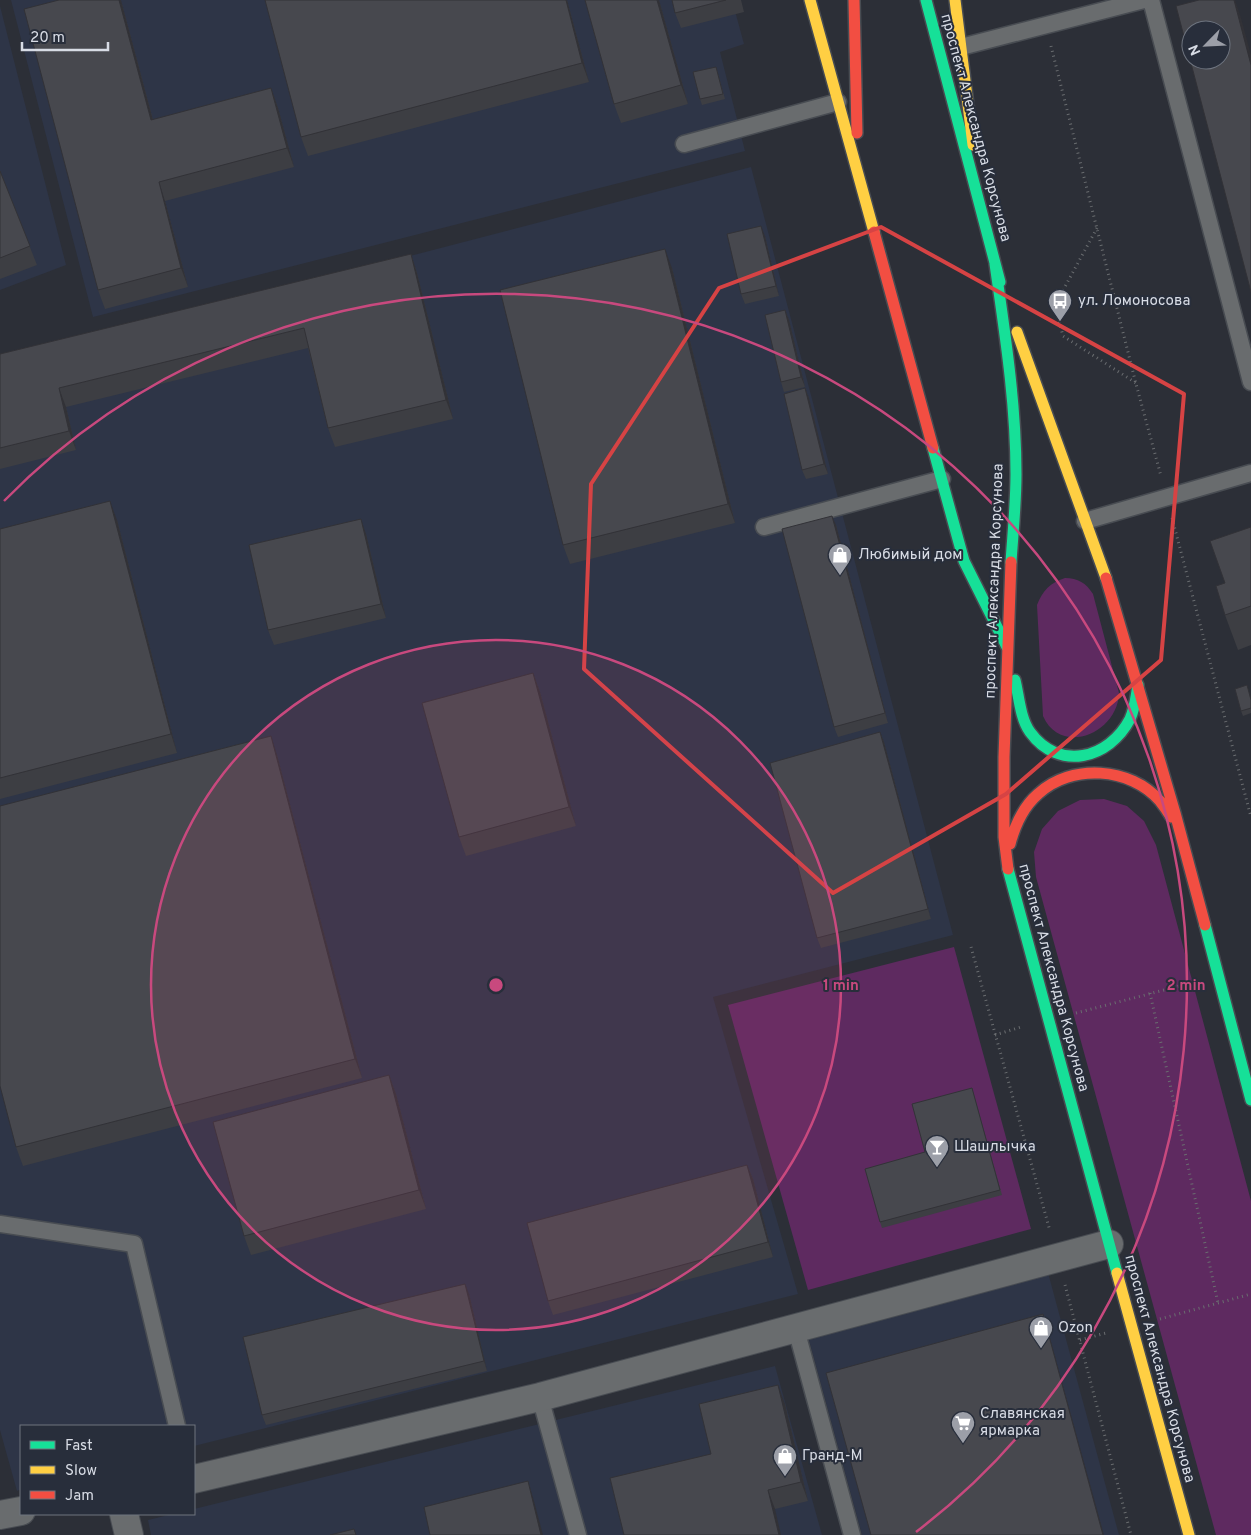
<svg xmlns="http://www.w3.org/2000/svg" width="1251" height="1535" font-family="Overpass,sans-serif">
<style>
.built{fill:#2e3547}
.green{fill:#5e2a60}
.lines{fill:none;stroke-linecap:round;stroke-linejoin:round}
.lane-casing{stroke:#484c52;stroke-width:19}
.street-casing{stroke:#484c52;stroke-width:30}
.fast-casing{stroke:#484c52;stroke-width:14}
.slow-casing{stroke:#484c52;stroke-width:14}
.jam-casing{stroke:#484c52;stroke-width:14}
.path{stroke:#6a6d70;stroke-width:3;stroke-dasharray:1 4;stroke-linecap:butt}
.lane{stroke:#696c6e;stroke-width:16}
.street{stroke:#696c6e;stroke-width:28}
.fast{stroke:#16e098;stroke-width:11}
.slow{stroke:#ffcf43;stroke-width:11}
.jam{stroke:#f24e42;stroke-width:11}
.wall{fill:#3d3e43}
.shaded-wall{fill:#323237}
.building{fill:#47484e;stroke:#323237;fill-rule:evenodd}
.marked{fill:none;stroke:#d64344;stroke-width:4;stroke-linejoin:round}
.ring{fill:none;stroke:#c8497e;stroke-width:2.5}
.labels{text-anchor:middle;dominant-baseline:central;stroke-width:4;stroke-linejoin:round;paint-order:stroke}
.street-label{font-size:15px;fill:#d8dce5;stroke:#282e3b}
.poi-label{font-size:15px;fill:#d8dce5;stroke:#282e3b;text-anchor:start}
.centre{fill:#c8497e;stroke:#282e3b;stroke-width:2.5}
.ring-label{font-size:15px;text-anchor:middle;font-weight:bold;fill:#c8497e;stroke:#282e3b;stroke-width:4;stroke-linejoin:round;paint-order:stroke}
</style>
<rect width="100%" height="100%" fill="#2c2f37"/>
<path class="built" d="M11,0h721l12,44 -24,8 25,99 -652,166z
M0,6l66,259 -66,25z
M751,167l202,768 -240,62 85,297 -604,152v-20h-173v63l-4,2 -17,-61v-1067z
M1047,1269l72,266h-257l-55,-202z
M775,1366l47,169h-671l-3,-15 25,-6h21v-5z"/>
<path class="green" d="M1065,578c13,0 21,5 28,16l26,99c-1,40 -58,64 -76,23l-6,-111c6,-15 13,-22 28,-27z
M1104,799l23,7 17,15 12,24 95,356v334h-35l-180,-658 -2,-25 8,-23 16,-18 22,-11z
M954,947l77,282 -223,61 -80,-285z"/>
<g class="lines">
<g class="lane-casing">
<path id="lane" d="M1151,0l100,382
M961,47l183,-47
M684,144l154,-42
M1085,521l166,-48
M764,527l178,-48
M0,1224l134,20 43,182
M796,1329l56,206
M540,1397l38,138"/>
</g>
<g class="street-casing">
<path id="street" d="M194,1479l346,-82 569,-153
M124,1514l5,21
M0,1515l21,-4"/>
</g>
<g class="fast-casing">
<path id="fast" d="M926,0l74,282
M995,264c10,70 21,139 21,210 0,29 -3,58 -5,88
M933,448l31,113 43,86
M1015,680c4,16 5,38 15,52 29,40 79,27 100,-13 5,-11 6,-23 8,-34
M1008,869l109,404
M1205,925l46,175"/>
</g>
<g class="slow-casing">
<path id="slow" d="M810,0l64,232
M955,0l18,145
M1017,332l89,246
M1117,1273l72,262"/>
</g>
<g class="jam-casing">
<path id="jam" d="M854,0l3,133
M874,232l59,216
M1106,578l69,235 30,112
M1010,844c5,-19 13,-37 28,-50 33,-31 93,-27 122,7 4,5 8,11 11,16
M1008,869l-4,-32v-80l7,-195"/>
</g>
<path class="path" d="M1051,46l85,338 25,92
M1097,228l-42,77 8,31 73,47
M1172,518l79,299
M971,947l79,284
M1150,993l68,310
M1076,1013l115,-30
M995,1035l26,-8
M1065,1285l66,250
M1160,1319l91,-25
M1080,1340l26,-7"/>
<use href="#lane" class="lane"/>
<use href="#street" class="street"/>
<use href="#fast" class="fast"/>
<use href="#slow" class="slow"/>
<use href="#jam" class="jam"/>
</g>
<path class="wall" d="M567,0l22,82 -281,74 -7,-19z
M585,0h74l29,104 -67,19 -7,-19z
M672,0h69l3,12 -63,16 -6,-15z
M122,4l31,116 118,-32 7,20 16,59 -129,34 23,86 -83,22 -7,-19z
M716,67l9,32 -23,6 -2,-6z
M0,171l37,94 -37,14z
M765,236l14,60 -34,8 -4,-10z
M411,254l6,19 36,146 -118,28 -7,-19 -20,-80 -242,59 10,43 -76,19v-115z
M672,268l63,255 -165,41 -7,-19z
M785,310l4,10 16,67 -21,5 -3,-10z
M805,388l4,10 19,76 -22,5 -4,-9z
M117,520l60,233 -177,46v-270z
M836,525l52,198 -50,14 -4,-10z
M1251,527v118l-13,5 -13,-35v-32z
M366,534l20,84 -112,27 -6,-15z
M533,673l7,19 36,134 -110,30 -7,-19z
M1251,699v14l-8,3 -2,-5z
M880,732l4,10 47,177 -110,29 -4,-10z
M277,755l85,323 -339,88 -7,-19z
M389,1075l7,19 30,115 -175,46 -7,-19z
M972,1088l30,107 -120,33 -2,-6 45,-70z
M747,1165l6,14 20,78 -220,58 -5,-14z
M469,1294l18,77 -221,54 -4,-10z
M785,1404l23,97 -33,8 -64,-55z"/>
<path class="shaded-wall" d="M119,0h2l1,4 36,135 -7,-19z
M566,0h1l22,82 -7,-19z
M657,0h2l29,104 -7,-19z
M1234,0h1l6,18 10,37v10z
M271,88l7,20 16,59 -7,-19z
M159,182l6,19 23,86 -7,-19z
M761,226l4,10 14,60 -3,-10z
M665,249l7,19 63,255 -7,-19z
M411,254l6,19 36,146 -7,-19z
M785,310l4,10 16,67 -4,-10z
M59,388l7,19 10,43 -7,-19z
M805,388l4,10 19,76 -4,-10z
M110,501l7,19 60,233 -6,-19z
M832,516l4,9 52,198 -3,-10z
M361,519l5,15 20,84 -5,-14z
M533,673l7,19 36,134 -7,-19z
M880,732l4,10 47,177 -3,-10z
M271,736l6,19 85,323 -7,-19z
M389,1075l7,19 30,115 -7,-19z
M747,1165l6,14 20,78 -5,-15z
M465,1284l4,10 18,77 -3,-10z
M1043,1314l3,10 58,211h-1z
M778,1385l7,19 23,97 -7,-19z
M528,1481l6,20 9,34h-2z
M768,1490l7,19 6,26h-2z"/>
<path class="building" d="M59,0h60l32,120 120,-32 16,60 -128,34 22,86 -83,22 -74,-281z
M265,0h301l16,63 -281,74z
M585,0h72l24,85 -67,19z
M672,0h54l-51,13z
M1199,0h35l17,65v227l-75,-286zM1191,30h30v30h-30z
M716,67l7,27 -23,5 -7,-27z
M0,171l30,75 -30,12z
M761,226l15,60 -35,8 -14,-60z
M665,249l63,255 -165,41 -63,-255z
M411,254l35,146 -118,28 -24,-100 -245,60 10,43 -69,17v-94z
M785,310l16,67 -20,5 -16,-67z
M805,388l19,76 -22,6 -18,-76z
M110,501l61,233 -171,44v-249z
M832,516l53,197 -51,14 -52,-198z
M361,519l20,85 -113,26 -19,-85z
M1251,527v79l-26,9 -9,-29 9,-3 -15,-42z
M533,673l36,134 -110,30 -37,-134z
M1247,685l4,15v8l-10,3 -6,-22z
M880,732l48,177 -111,29 -47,-175z
M271,736l84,323 -339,88 -16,-61v-280z
M389,1075l30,115 -175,46 -31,-114z
M972,1088l28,102 -120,32 -15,-53 60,-17 -13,-48z
M747,1165l21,77 -220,59 -21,-78z
M465,1284l19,77 -222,54 -19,-78z
M1043,1314l60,221h-232l-45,-162z
M778,1385l23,97 -33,8 11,45h-155l-14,-57 101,-24 -12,-50z
M528,1481l13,54h-111l-6,-28z
M354,1529l2,6h-26z"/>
<path class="marked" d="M881,227l303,167 -23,266 -155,134 -173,99 -249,-224 7,-185 128,-196z"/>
<circle cx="496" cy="985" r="345" fill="#c8497e" fill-opacity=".12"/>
<g class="ring">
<circle cx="496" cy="985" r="345"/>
<path d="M4 501A690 690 0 1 1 916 1532"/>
</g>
<defs>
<g id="bus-pin" transform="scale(1.25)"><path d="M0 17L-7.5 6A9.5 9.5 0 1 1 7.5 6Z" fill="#9c9fa8" stroke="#282e3b"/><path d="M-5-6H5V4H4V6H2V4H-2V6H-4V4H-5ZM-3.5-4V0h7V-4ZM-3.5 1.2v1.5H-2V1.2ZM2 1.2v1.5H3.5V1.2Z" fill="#fff"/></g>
<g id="shop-pin" transform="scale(1.25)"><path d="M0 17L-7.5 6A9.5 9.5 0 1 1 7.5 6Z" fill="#9c9fa8" stroke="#282e3b"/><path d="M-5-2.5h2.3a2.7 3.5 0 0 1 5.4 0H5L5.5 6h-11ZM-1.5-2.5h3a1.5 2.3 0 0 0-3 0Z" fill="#fff"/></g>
<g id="bar-pin" transform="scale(1.25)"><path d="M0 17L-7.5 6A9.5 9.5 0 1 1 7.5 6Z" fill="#9c9fa8" stroke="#282e3b"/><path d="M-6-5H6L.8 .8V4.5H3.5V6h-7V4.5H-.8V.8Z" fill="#fff"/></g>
<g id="supermarket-pin" transform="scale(1.25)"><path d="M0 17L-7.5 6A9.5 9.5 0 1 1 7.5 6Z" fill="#9c9fa8" stroke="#282e3b"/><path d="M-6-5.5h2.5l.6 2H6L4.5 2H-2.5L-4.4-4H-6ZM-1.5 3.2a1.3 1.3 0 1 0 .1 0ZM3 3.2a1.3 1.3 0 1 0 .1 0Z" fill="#fff"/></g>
</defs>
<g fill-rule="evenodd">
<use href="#bus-pin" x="1060" y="301"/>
<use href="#shop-pin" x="840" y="555"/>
<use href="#bar-pin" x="937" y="1147"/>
<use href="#shop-pin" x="1041" y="1328"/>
<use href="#supermarket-pin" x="963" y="1423"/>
<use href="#shop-pin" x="785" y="1456"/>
</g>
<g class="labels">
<g class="street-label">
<text transform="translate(975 128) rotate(75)">проспект Александра Корсунова</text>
<text transform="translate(995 581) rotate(-88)">проспект Александра Корсунова</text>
<text transform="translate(1053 978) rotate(75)">проспект Александра Корсунова</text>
<text transform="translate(1159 1369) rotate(75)">проспект Александра Корсунова</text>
</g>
<g class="poi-label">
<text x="1078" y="301">ул. Ломоносова</text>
<text x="858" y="555">Любимый дом</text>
<text x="954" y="1147">Шашлычка</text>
<text x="1058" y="1328">Ozon</text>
<text x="980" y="1414">Славянская<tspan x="980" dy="17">ярмарка</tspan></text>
<text x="802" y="1456">Гранд-М</text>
</g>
</g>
<circle cx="496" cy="985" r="8" class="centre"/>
<g class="ring-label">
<text x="841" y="990">1 min</text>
<text x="1186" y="990">2 min</text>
</g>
<rect x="20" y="1425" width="175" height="90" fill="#282e3b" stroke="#6e747f"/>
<rect x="30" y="1441" width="25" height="8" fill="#16e098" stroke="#6e747f"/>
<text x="65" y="1450" font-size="15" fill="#d8dce5">Fast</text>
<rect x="30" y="1466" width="25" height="8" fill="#ffcf43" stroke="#6e747f"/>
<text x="65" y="1475" font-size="15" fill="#d8dce5">Slow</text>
<rect x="30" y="1491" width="25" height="8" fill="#f24e42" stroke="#6e747f"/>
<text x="65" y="1500" font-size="15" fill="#d8dce5">Jam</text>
<g transform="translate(1206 45) rotate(246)"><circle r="24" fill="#282e3b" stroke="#6e747f"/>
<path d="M0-4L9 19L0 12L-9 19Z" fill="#9c9fa8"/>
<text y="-8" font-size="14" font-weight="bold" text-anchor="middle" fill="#d8dce5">N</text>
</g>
<path d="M22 42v8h86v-8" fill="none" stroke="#d8dce5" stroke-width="2.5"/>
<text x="30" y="42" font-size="15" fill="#d8dce5" stroke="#282e3b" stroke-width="4" paint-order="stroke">20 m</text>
</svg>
